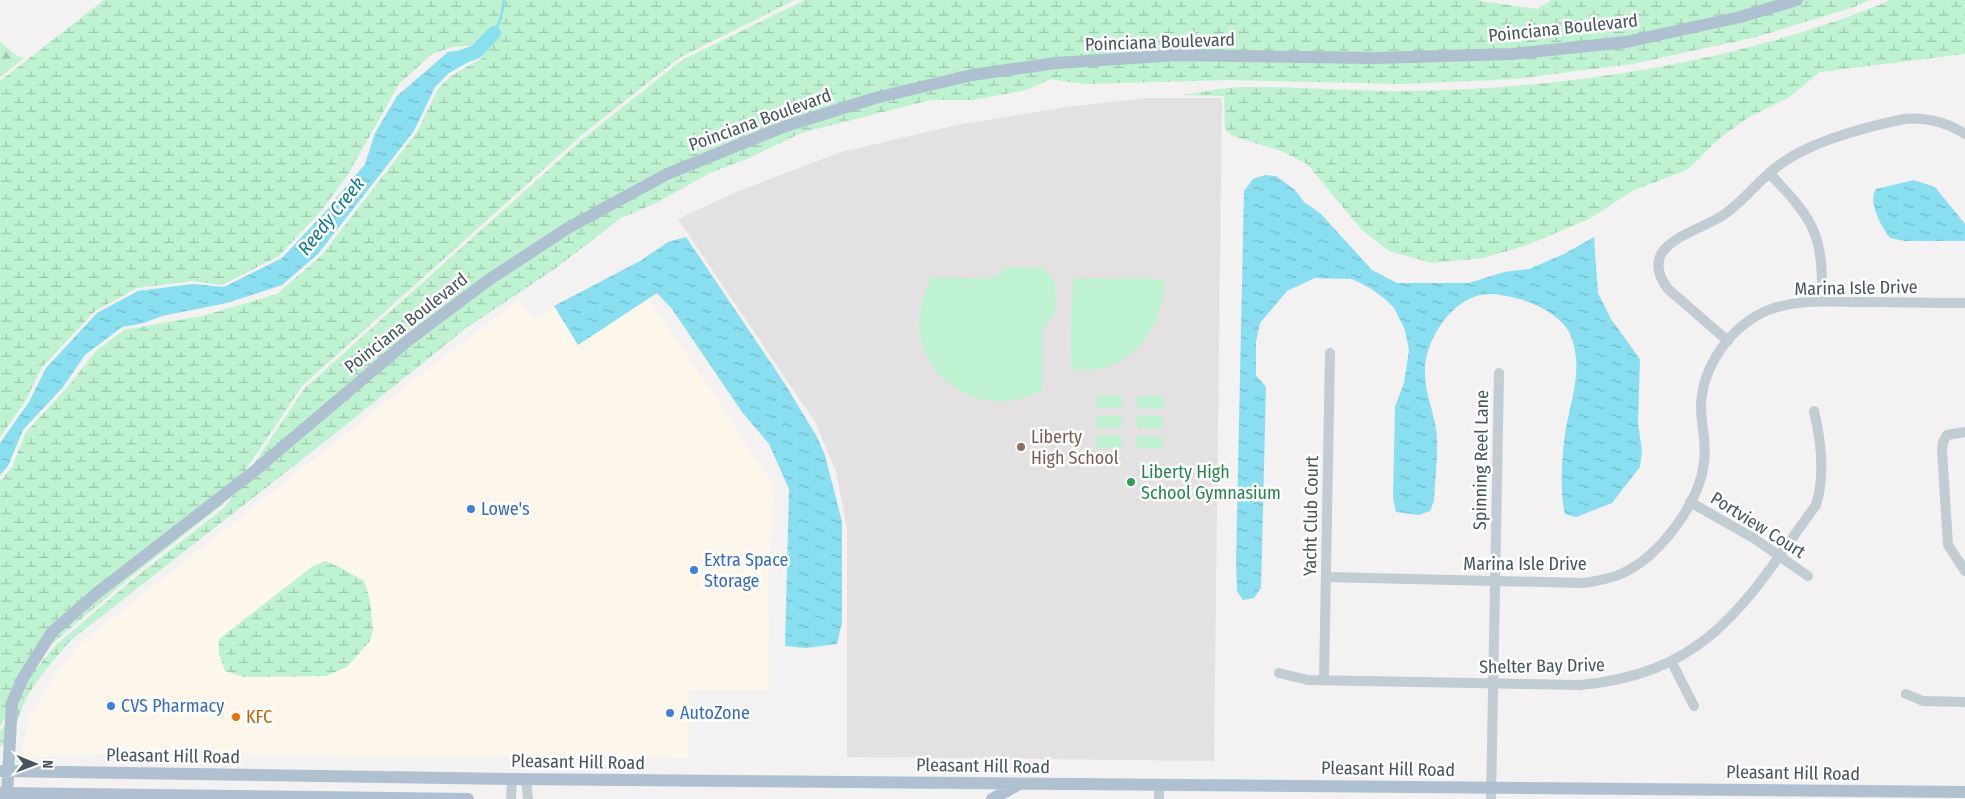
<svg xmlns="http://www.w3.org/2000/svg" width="1965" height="799" font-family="'Fira Sans Condensed',sans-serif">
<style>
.commercial{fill:#fdf7eb;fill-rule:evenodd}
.education{fill:#e4e1e3}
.green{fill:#bef2d0}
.forest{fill:url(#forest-firs)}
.wetland{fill:url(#wetland-marsh)}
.water{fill:url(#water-ripples)}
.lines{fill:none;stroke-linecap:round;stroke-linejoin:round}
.stream{stroke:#89dff0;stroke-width:2.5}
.river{stroke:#89dff0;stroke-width:14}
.minor{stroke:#c1ccd3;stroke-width:10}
.major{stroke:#afc1d0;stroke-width:12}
.education-dot{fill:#8d6e63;stroke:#fff;stroke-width:2}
.leisure-dot{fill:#2e9e5b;stroke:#fff;stroke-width:2}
.shop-dot{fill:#3f7fe0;stroke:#fff;stroke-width:2}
.food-dot{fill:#e8710a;stroke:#fff;stroke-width:2}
.labels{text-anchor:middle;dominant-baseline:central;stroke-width:5;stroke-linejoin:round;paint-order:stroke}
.street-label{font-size:18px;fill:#47555f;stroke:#fff}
.education-label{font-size:18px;fill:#785e54;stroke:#fff;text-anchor:start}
.leisure-label{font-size:18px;fill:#27864d;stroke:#fff;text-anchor:start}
.shop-label{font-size:18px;fill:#366cbe;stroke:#fff;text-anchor:start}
.food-label{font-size:18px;fill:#c56008;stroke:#fff;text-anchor:start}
.water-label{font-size:19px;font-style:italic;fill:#087c93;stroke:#fff}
</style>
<defs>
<pattern id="forest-firs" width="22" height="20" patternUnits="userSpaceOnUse" patternTransform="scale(1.25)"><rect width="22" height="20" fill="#bef2d0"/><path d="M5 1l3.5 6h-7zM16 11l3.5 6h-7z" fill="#9cc7ac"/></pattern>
<pattern id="wetland-marsh" width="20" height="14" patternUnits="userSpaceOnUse" patternTransform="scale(1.25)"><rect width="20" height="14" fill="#bef2d0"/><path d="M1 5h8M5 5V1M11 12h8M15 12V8" fill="none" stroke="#9cc7ac"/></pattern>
<pattern id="water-ripples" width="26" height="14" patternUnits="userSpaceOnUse" patternTransform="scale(1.25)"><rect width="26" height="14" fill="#89dff0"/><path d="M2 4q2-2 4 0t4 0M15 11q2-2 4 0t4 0" fill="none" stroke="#72b8c6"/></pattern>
</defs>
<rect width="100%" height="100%" fill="#f3f1f1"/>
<path class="commercial" d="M648,299l71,102 30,49 23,33 2,17 -6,70 1,120h-80v68l-566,-5 -102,5 7,-39 33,-53 18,-21 362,-286 74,-56 4,-3 15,19 20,-13 24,39zM229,633l97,43 -82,1 -19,-7 -6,-30z"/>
<path class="education" d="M1146,98h76l-8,663 -367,-4v-229l-11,-57 -21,-49 -137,-203 58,-27 105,-40 116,-27 110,-18z"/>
<path class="green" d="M1008,267h34l13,15 1,29 -14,19v60c-10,5 -21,10 -33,11 -38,5 -79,-23 -88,-60 -5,-23 1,-44 10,-64l60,2z
M1076,278l88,1c1,39 -24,82 -65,90 -9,1 -19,0 -28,1l1,-89z
M1096,395l26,1v12h-26z
M1137,396h27l-1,13 -26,-1z
M1096,416h26v12h-26z
M1137,416h26v13l-26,-1z
M1096,436h26v12h-26z
M1137,436l26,1v12l-26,-1z"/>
<path class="forest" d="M0,42l17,14 7,2 -24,19z"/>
<path class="wetland" d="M104,0h690l-115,58 -96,76 -281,252 -80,119 -94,74 -75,64 -25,30 -14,32 -14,21v-244l12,-15 14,-35 40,-43 30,-38 28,-21 78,-14 75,-22 44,-38 96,-124 21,-43 13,-13 31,-18 4,-14 -34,3 -20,7 -33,30 -52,92 -26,35 -42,45 -57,29 -30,-4 -55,7 -42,23 -53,56 -16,33 -26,37v-356z
M805,0h670l62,9 15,-9h318l-19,8 -95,29 -124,27 -118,15 -108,5 -177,-4 -146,4 -32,-5 -25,11 -53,10h-43l-129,33 -52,25 -39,15 -52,29 -37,16 -65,50 -90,60 -120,97 -276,216c-15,18 -31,35 -43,56 -11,20 -8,34 -27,50v-15l17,-25 14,-32 25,-30 75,-64 94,-74 80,-119 280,-251 97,-77z
M1891,0h74v54l-145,18 -32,26 -39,19 -29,21 -33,32 -55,21 -41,27 -61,26 -47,14 -51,5 -43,-12 -27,-21 -55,-66 -26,-13 -48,-15 -8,-6 -1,-34 -41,-1c18,-3 38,-7 56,-8 56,-1 111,5 167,4 156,-1 340,-30 485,-91z
M325,561l11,4 28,16 6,18 3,31 -3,11 -23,26 -21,9 -82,1 -19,-6 -6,-17v-15l94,-73z"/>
<path class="water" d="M481,47l-2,9 -30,17 -14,14 -21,44 -96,123 -36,31 -55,18 -65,13 -18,7 -22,4 -37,28 -22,32 -40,43 -15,36 -8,9v-32l29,-41 17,-34 51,-55 41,-22 54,-7 32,3 58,-29 42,-45 41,-49 10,-31 22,-37 51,-44z
M1265,175l11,1 19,14 9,12 16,11 52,57 25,13h72l35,-11 25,-3 35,-15 30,-17 4,56 13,26 29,40 -2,64 4,28 -2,16 -28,36 -36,14 -11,-3c-6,-20 -3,-69 2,-91 6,-30 16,-58 3,-89 -9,-20 -39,-33 -59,-37 -6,-1 -13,-3 -19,-3 -36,-2 -66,43 -67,75 -1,22 8,39 11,60 3,21 -1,50 -2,72l-4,10 -11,4 -23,-3 -3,-14 2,-91 9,-24 5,-33 -4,-20 -11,-22 -9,-9 -15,-11 -18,-9 -37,-1 -28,13 -27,32 -4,19v33l10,12 -5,201 -7,10 -11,2 -6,-9 -1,-29 8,-371 9,-12z
M1914,180l21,7 30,37v17h-60l-15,-3c-8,-11 -23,-36 -14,-49z
M686,237l99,147 32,53 8,18 17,67v100l-5,22 -31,4 -21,-2 4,-157 -20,-45 -27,-32 -70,-103 -15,-16 -79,52 -24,-39 86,-45 28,-19z"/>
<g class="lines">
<path class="stream" d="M494,33l7,-15 3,-18"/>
<path class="river" d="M464,56l12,-4 18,-19"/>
<path class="minor" d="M1770,174c46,48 53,61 52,128
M1728,341l-60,-52c-34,-46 30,-56 57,-75 21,-15 36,-37 57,-51 32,-23 84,-36 122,-44 23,-2 42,3 61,15
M1965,432l-18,3 -4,7 -1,8 6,95 17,26
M1690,502l65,37 53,37
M1326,577l258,6c13,-2 25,-4 37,-9 38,-17 78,-70 83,-111 3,-19 -3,-38 -3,-57 1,-39 29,-79 65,-95 31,-13 64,-9 97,-9 34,0 68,1 102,1
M1671,661l23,45
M1279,673l29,7 272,5c130,-12 166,-84 236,-180 9,-29 5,-65 -2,-94
M1324,680l6,-327
M1906,694l17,7 42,1
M526,779l2,20
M511,799l1,-20
M1159,799v-14
M1491,799l8,-426"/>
<path class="major" d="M0,771l512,8 1453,13
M0,793l468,6
M7,793l5,-90 11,-25 29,-46 45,-39 155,-120 158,-134 80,-60 78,-51 99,-54 116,-47 92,-29 97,-23 84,-12 121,-8 197,3 138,-4 114,-12 114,-25 57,-17
M992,799l24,-13"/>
</g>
<circle class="education-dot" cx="1021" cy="447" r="5"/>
<circle class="leisure-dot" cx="1131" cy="482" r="5"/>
<g class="shop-dot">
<circle cx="471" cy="509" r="5"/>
<circle cx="694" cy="570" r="5"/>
<circle cx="111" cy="706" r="5"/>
<circle cx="670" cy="713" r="5"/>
</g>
<circle class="food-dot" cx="236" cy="717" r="5"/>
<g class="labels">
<g class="street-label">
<text transform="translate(1563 28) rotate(-6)">Poinciana Boulevard</text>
<text transform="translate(1160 42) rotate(-2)">Poinciana Boulevard</text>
<text transform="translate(760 120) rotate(-20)">Poinciana Boulevard</text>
<text transform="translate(1856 288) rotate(-1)">Marina Isle Drive</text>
<text transform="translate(406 323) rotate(-38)">Poinciana Boulevard</text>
<text transform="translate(1481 460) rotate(-89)">Spinning Reel Lane</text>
<text transform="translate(1311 516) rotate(-89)">Yacht Club Court</text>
<text transform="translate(1758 525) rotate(32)">Portview Court</text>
<text x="1525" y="564">Marina Isle Drive</text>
<text transform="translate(1542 666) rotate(-1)">Shelter Bay Drive</text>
<text transform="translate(173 756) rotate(1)">Pleasant Hill Road</text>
<text transform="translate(578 762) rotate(1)">Pleasant Hill Road</text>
<text transform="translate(983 766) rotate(1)">Pleasant Hill Road</text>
<text transform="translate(1388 769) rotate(1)">Pleasant Hill Road</text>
<text transform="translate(1793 773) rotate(1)">Pleasant Hill Road</text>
</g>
<g class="education-label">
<text x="1031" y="437">Liberty<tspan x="1031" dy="21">High School</tspan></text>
</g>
<g class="leisure-label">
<text x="1141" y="472">Liberty High<tspan x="1141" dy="21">School Gymnasium</tspan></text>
</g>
<g class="shop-label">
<text x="481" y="509">Lowe's</text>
<text x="704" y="560">Extra Space<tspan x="704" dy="21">Storage</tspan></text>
<text x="121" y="706">CVS Pharmacy</text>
<text x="680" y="713">AutoZone</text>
</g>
<g class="food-label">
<text x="246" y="717">KFC</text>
</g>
<g class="water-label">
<text transform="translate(331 216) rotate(-51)">Reedy Creek</text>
</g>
</g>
<g transform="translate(35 764) rotate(91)" stroke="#ffffff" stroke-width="4" paint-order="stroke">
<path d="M0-4L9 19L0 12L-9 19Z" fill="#47555f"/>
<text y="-8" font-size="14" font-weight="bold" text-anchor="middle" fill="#47555f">N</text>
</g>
</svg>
